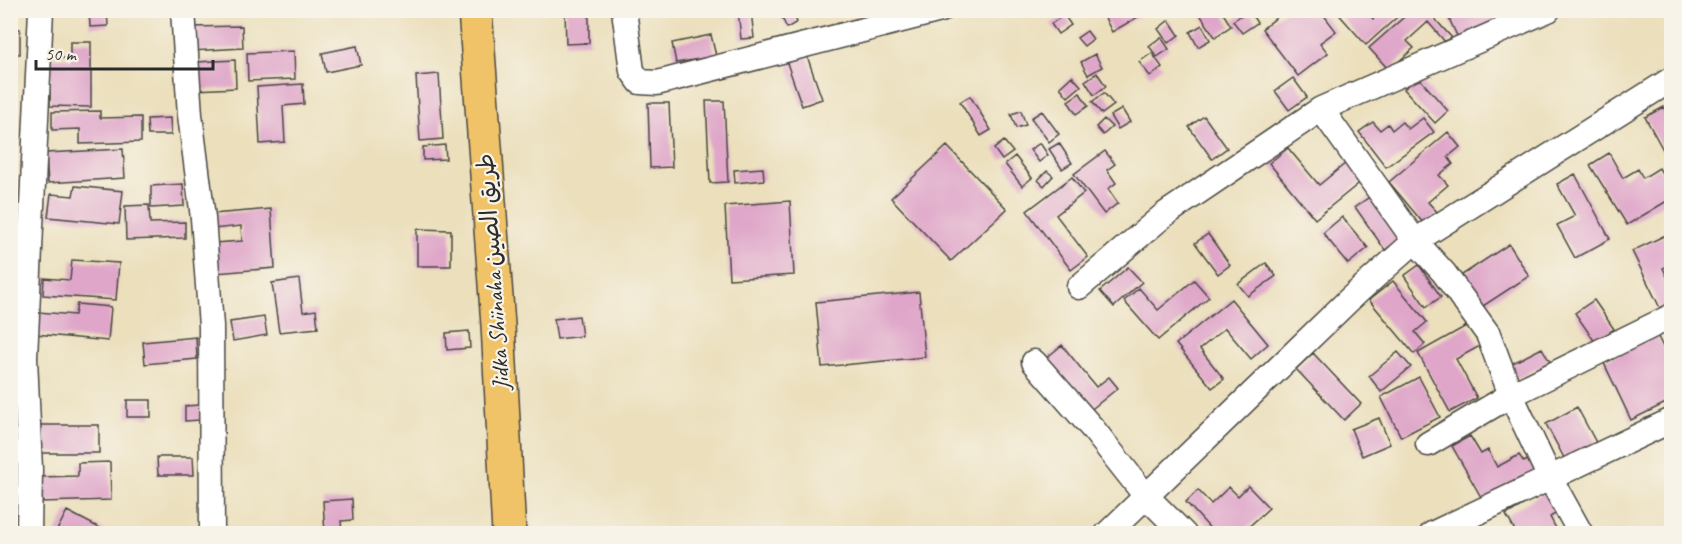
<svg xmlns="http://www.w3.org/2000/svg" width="1682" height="544" font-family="Caveat,'Playpen Sans Arabic',sans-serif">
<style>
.building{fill:#dfa6c9}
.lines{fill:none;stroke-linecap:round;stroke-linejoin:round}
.minor-casing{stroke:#484641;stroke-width:27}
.primary-casing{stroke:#484641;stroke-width:36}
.minor{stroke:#fff;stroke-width:24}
.primary{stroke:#f1c369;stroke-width:33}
.labels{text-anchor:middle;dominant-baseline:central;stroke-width:4.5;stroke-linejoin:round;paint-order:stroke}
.street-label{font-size:24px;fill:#2b2b2b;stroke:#f7f3e8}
</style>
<rect width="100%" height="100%" fill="#f7f3e8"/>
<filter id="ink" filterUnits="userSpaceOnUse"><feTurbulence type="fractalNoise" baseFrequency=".0167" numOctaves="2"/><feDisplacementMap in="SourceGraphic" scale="12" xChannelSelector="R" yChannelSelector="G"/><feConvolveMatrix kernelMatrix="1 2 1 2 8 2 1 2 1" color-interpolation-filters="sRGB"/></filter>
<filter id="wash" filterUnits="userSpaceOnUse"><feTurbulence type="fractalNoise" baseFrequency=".008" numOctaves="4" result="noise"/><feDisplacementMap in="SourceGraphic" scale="24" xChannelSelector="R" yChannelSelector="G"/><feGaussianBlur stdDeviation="1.35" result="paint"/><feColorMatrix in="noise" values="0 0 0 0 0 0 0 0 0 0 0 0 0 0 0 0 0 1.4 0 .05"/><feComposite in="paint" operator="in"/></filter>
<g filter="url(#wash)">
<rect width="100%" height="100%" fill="#ebdfbc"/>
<g id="blocks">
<path class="building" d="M89,10h18l1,16 -18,1z
M565,10h24v33l-23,1z
M738,10h13l3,28 -13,1z
M787,10h4l6,12 -10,6 -7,-14z
M1105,10h45l-38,22 -10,-20z
M1203,10h18l10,16 -16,11 -16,-24z
M1249,10l8,13 -15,10 -9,-12z
M1286,10h34l16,21 -16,12 8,10 -30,23 -36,-47z
M1335,10h31l7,9 10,-9h22l-39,35z
M1412,10h15l25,28 -6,5 -18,-21 -21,19 7,7 -25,22 -20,-22z
M1445,10h54l4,8 -44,22z
M1064,15l7,10 -13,9 -7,-10z
M1169,20l10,15 -11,8 -10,-14z
M1202,25l8,15 -12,7 -8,-15z
M242,26l1,22 -52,3 -1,-24z
M10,29h10v25h-10z
M1087,31l6,8 -9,7 -7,-8z
M711,35l5,21 -40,7 -4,-20z
M1161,37l8,12 -12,8 -8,-11z
M70,42h21v65l-41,-1v-48h20z
M357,46l4,19 -35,7 -4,-19z
M294,51l1,28 -47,2 -1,-28z
M1152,53l10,14 -12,9 -11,-14z
M1095,54l7,13 -14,8 -7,-13z
M807,56l15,43 -20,7 -15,-43z
M235,60l1,28 -40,2v-28z
M1097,73l9,13 -12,9 -9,-14z
M439,74l4,65 -23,2 -4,-65z
M1072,76l9,10 -13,11 -8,-10z
M1418,77l30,34 -13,12 -31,-34z
M1293,78l14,19 -18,13 -14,-19z
M303,84l1,20 -21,2 2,36 -25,2 -3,-57z
M1080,93l8,13 -12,8 -8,-13z
M1104,93l10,12 -12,9 -10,-12z
M10,96h7v21h-7z
M970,96l21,34 -10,6 -21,-34z
M706,101h18l4,81 -18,1z
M648,103h21l3,64 -22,1z
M1664,107l8,14v45l-27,-49z
M1122,109l8,13 -12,7 -8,-13z
M100,111v7l41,-1v25l-61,2v-15l-28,1v-18z
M1021,111l5,14 -10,3 -5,-14z
M1042,111l17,23 -10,8 -18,-24z
M1204,116l23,32 -15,11 -23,-32z
M170,118l1,17h-23l-1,-16z
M1423,118l11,14 -48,35 -27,-35 14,-10 7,8 8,-6 4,6 10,-8 6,7z
M1104,119l8,8 -9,8 -7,-8z
M1448,132l12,15 -12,10 5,7 -14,11 9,10 -20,17 10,11 -14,11 -35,-42z
M1004,141l9,11 -11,8 -8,-11z
M1040,143l8,12 -9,7 -9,-12z
M1059,143l13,20 -10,6 -13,-20z
M445,145l1,14 -23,1v-13z
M947,146l60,63 -56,52 -60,-63z
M1288,148l31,37 38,-31 16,18 -58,47 -46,-56z
M123,149l2,29 -77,5 -2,-30z
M1105,151l10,13 -8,6 9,13 -8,6 10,14 -14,11 -30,-40z
M1609,153l14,25 15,-9 5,9 16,-10 13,22v8l-45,27 -37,-60z
M1015,156l17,22 -10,8 -17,-22z
M763,168l1,12 -29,3 -1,-13z
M1047,171l6,5 -9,10 -6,-6z
M1575,174l35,65 -35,19 -18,-33 18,-9 -18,-32z
M1072,177l12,16 -28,22 32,42 -17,13 -44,-59z
M183,184l1,22 -33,2v-22z
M75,186l48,5 -4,33 -71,-7 3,-23 22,2z
M1383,188l20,49 -18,13 -30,-43z
M790,201l4,74 -65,4 -4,-73z
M149,205l1,18 35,-1v16l-59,2 -1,-34z
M271,209l4,59 -59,5 -2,-30 28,-2 -1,-15 -28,3 -1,-15z
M1342,217l26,31 -20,16 -25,-31z
M417,229l34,1v36h-34z
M1672,232v32l-9,4 9,18v21l-10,5 -30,-61z
M1208,234l22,31 -12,9 -23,-31z
M1509,244l20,32 -49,32 -21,-31z
M72,260l47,3 -3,37 -73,-5 1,-17 26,2z
M1266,263l10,13 -28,20 -10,-12z
M1419,265l22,32 -15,10 -22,-31z
M1128,267l14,15 -28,25 -14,-16z
M299,279l4,33 13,-2 2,18 -39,4 -7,-49z
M1194,280l15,17 -51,43 -34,-39 15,-13 19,22z
M1393,281l34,41 -12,10 10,12 -11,10 -45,-54z
M919,292l6,65 -103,10 -6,-65z
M1231,299l37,45 -17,15 -26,-31 -25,21 24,30 -12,9 -36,-44z
M1594,300l20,29 -19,13 -20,-29z
M77,304l34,3 -3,34 -72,-7 2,-22 37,3z
M579,316l3,20 -25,3 -3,-20z
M264,317l3,18 -34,6 -3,-19z
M1468,325l12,21 -24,13 21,39 -27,14 -32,-59z
M469,331l1,17 -23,2 -1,-17z
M1657,335l15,30v35l-41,20 -28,-59z
M196,337l1,22 -52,5 -2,-22z
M1062,345l34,42 13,-10 9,11 -30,24 -43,-53z
M1542,348l8,14 -34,17 -7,-14z
M1398,352l13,15 -30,25 -12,-16z
M1313,353l48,51 -17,16 -48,-51z
M1419,377l21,40 -39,20 -20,-40z
M127,400h24v17h-24z
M200,405v15l-15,1v-15z
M1577,407l23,43 -31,17 -23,-43z
M1379,418l11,26 -28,12 -11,-27z
M33,425h66v28h-67z
M1470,436l11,18 7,-4 9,17 22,-12 5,7 16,-9 8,15 -63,36 -33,-58z
M157,457h36l1,18h-36z
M110,462l1,38 -71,2 -1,-25 39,-1v-13z
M1248,486l21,22 -28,26h-26l-29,-32 12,-12 13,14 18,-17 9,9z
M1551,488l12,21 -13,8 9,17h-42l-11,-19z
M352,499l1,21 -12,1 1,13h-17l-2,-33z
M67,511l44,23h-56z"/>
</g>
</g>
<g filter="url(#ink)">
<use href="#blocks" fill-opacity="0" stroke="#484641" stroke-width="1.5"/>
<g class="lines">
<g class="minor-casing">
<path id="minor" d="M183,10l7,105 13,103 8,108 1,208
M624,10l8,61 8,11 17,1 284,-73
M1321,109l94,132 29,32 44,61 23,61 39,83 31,56
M1079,287l85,-72 157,-106 227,-99
M1034,362l59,67 52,66 39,39
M1428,444l83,-49 161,-79
M29,534l1,-65 -5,-111 16,-348
M1107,534l244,-236 64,-57 257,-162
M1432,534l240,-114"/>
</g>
<g class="primary-casing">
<path id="primary" d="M475,10l23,315 11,209"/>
</g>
<use href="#minor" class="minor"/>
<use href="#primary" class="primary"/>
</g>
</g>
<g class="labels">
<g class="street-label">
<text transform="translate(493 272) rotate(-94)">Jidka Shiinaha طريق الصين</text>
</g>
</g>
<rect width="1682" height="544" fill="none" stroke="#f7f3e8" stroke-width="36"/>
<path d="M36 60v9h177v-9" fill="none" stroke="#2b2b2b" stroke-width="3"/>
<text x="45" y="60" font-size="18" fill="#2b2b2b" stroke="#f7f3e8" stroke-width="4.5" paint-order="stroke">50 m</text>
</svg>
